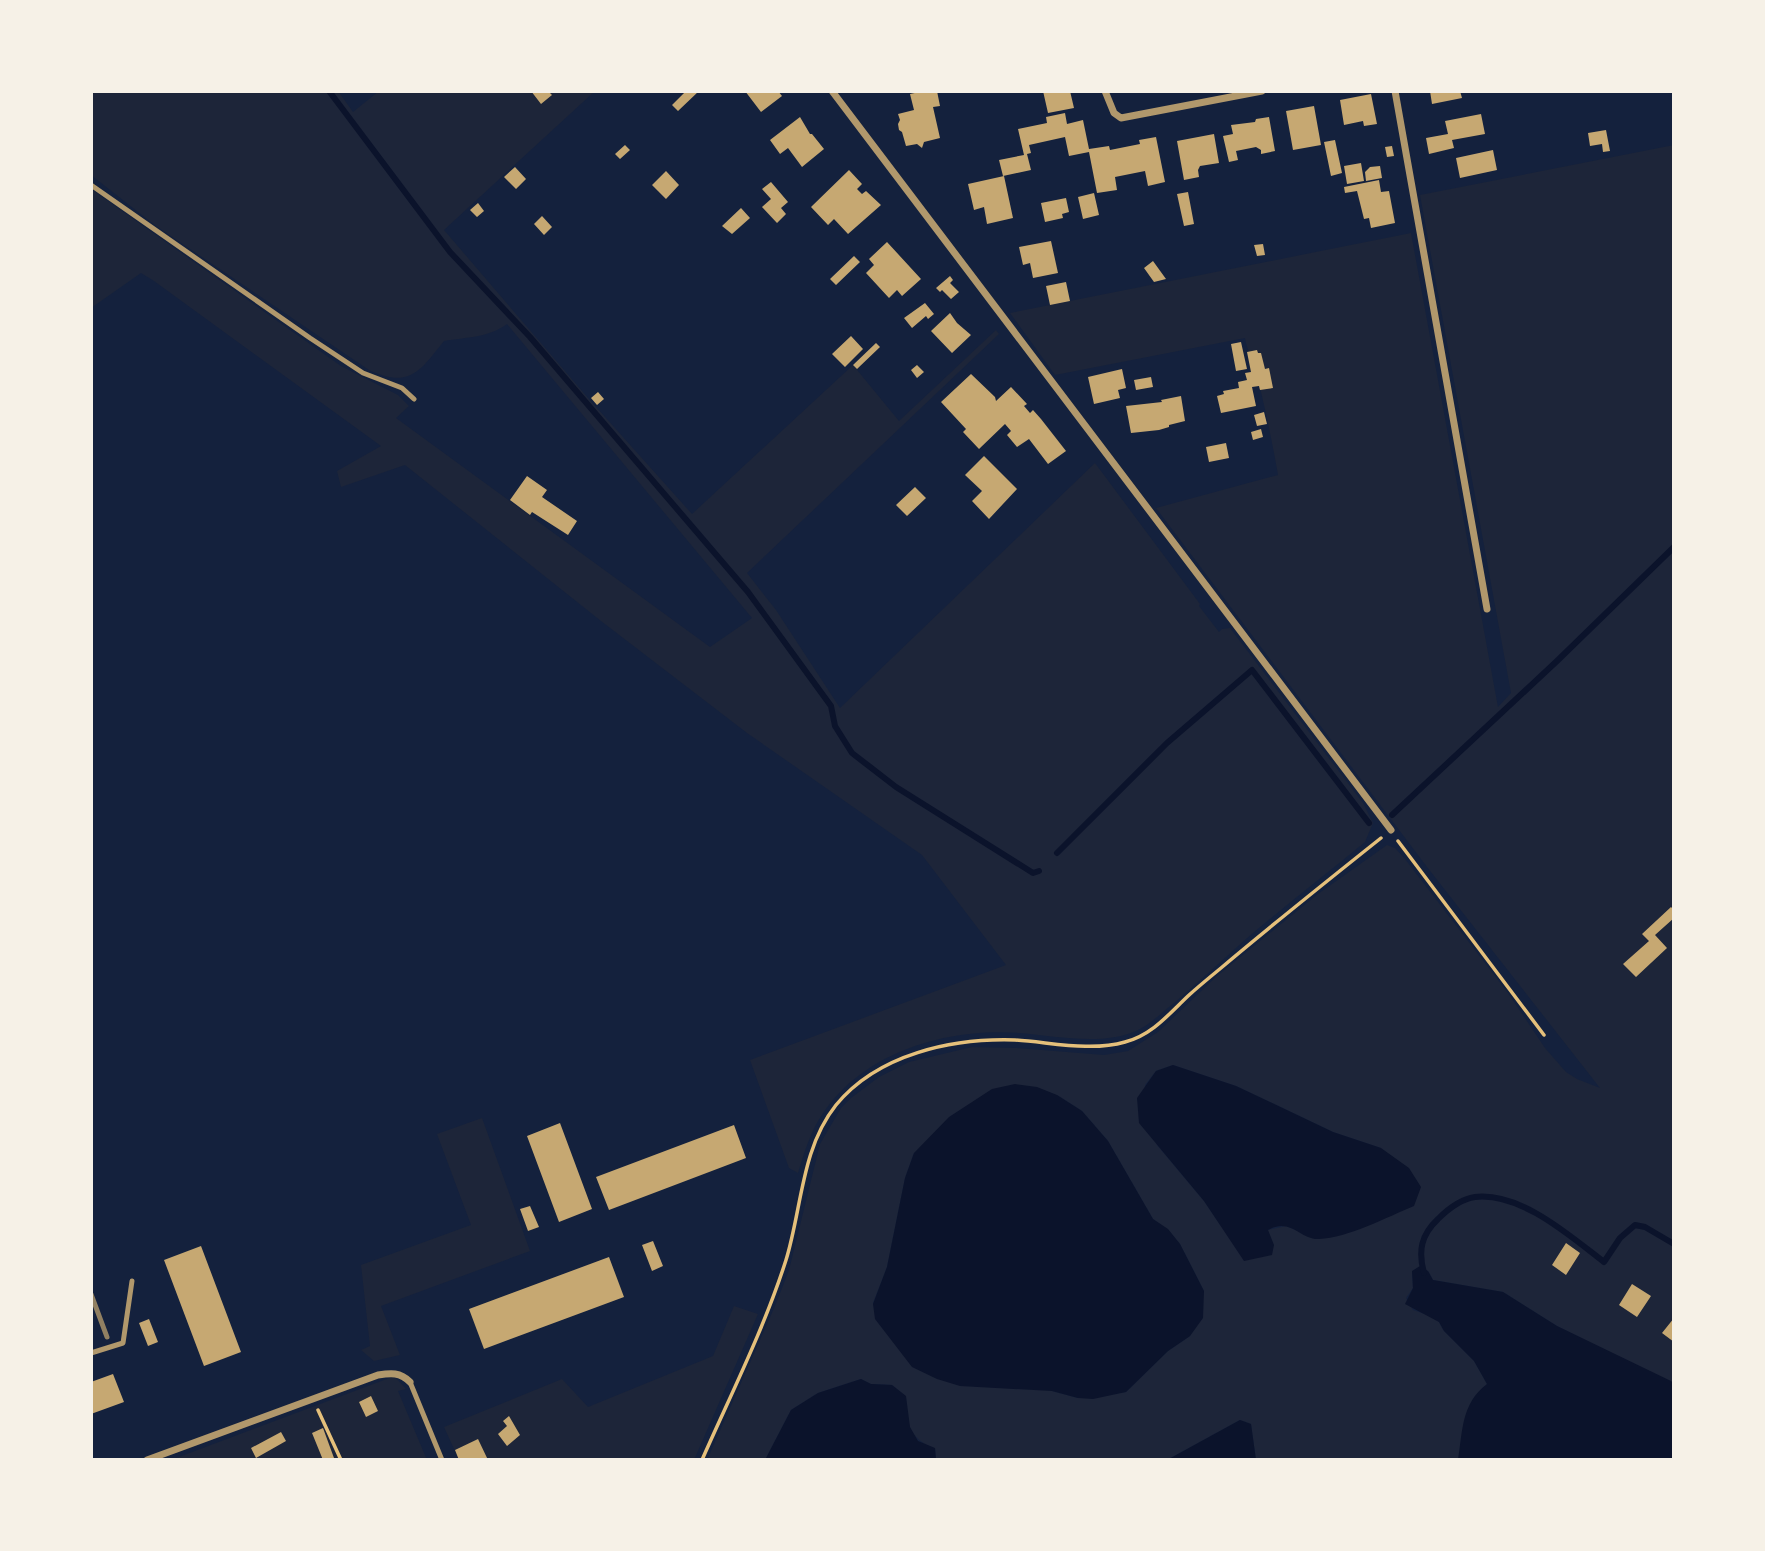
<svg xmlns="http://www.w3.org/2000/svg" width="1765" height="1551" font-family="'PT Sans',sans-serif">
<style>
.green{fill:#1d2539;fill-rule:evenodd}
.water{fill:#0b132b}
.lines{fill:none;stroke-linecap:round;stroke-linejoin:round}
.stream{stroke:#0b132b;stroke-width:6}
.building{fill:#c6a872}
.path{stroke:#e5c07b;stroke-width:3.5}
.service{stroke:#b1986c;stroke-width:5}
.minor{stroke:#b1986c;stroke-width:7}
.rail{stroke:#918062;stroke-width:5}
</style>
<rect width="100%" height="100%" fill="#14213d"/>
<path class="green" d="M91,91h247l15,21 26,-21h216l-151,139 144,168 104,116 161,-149 46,56 97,-91 3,4 -252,239 29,37 64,98 255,-245 105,141 -1,2 20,26 3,-3 8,-1 133,175 10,20 -8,19c-39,32 -80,64 -119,97 -24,21 -47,43 -72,64 -12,9 -24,22 -38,28 -34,15 -81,5 -116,2 -79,-6 -172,23 -208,100 -6,13 -10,27 -14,40l-9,-5 -39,-108 256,-95 -84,-110 -175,-122 -146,-112 -196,-156 -64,22 -4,-16 44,-25 -227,-165 -13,-8 -50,35v-119l250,177 57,29 11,11 -13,12 314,229 42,-29 -245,-294c-19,14 -40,13 -63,17 -24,30 -34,48 -75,29l-213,-144 -65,-51z
M1674,145v1239l-117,-58 -54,-34 -70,-12 -5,-9h-16l1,17 -7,10 7,12 15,5 11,7 5,9 30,30 13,23 -29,76h-202l-5,-36 -11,-4 -73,40h-231l-1,-11c-30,-14 -26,-24 -30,-53l-13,-11 -21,-1 -10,-5 -43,14 -27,17 -26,50h-58l68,-154 14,-36 31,-126 21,-36 10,-10 28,-21 30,-15 63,-15 45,1 87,7 24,-4 30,-19 59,-56 101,-82 69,-49 8,3 10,11 103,134 37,55 21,24 11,7 23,9 -173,-221 -271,-359 122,-33c-6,-34 -13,-67 -21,-100 -3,-13 -10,-24 -12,-37l-190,37 -45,-62 401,-80 87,474 13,-14 -91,-498zM1173,1065l63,21 97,46 48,16 -64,91 -31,-13 -18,4 -47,-4 -17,-25 -47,-56 -12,-60 11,-14zM1057,1095l25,16 26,30 45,78 15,11 12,14 24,47 -14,45 -22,15 -42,41 -48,6 -26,-7 -179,-88 14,-36 18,-89 9,-25z
M482,1118l48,133 -149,55 19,49 -26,6 -13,-11 9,-4 -9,-81 110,-40 -34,-91z
M734,1306l24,8 -64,146h-235l-15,-33 118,-48 26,28 125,-51z
M392,1377l5,2 9,10 -8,2 29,69h-256z"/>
<path class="water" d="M1173,1065l63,21 97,46 48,16 28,20 12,19 -7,19c-27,11 -66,32 -95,33 -19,1 -28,-22 -51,-9l6,15 -2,10 -28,6 -40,-60 -65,-78 -2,-25 19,-27z
M1015,1084l22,3 20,8 25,16 26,30 45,78 15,10 12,15 24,47 -1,27 -13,18 -22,15 -42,41 -33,7 -15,-1 -26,-7 -92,-5 -23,-7 -25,-12 -37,-48 -2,-15 14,-37 18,-89 9,-25 35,-36 43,-28z
M1420,1266l8,5 5,9 70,12 54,34 114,55 3,3v76h-216c5,-30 3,-56 29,-76l-13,-23 -30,-30 -5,-9 -34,-18 8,-16 -1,-17z
M861,1379l10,5 21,1 14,11 4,31 8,14 17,7 1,12h-171l26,-50 27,-17z
M1240,1420l11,4 5,36h-89z"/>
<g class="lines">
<path class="stream" d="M329,91l121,161 80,85 218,255 83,114 4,20 17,27 44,34 137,86 6,-2
M1392,815l165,-154 117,-114
M1057,853l110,-110 85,-73 117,153
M1424,1273c-6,-22 -3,-38 14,-54 9,-9 23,-20 37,-22 46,-5 95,39 129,65l16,-24 15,-13 10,2 29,17"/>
</g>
<path class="building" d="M531,91h17l4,4 -11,9z
M686,91h13l-21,20 -6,-6z
M745,91h33l4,5 -21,16z
M924,91h13l3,15 -7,1 7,31 -16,4 -2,6 -5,-4 -11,2 -4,-14 -3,-2 -1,-6 2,-4 -2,-6 16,-4 -4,-16z
M1043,91h27l4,17 -26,5z
M1430,91h30l2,7 -30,6z
M1371,94l6,30 -13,2 -1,-5 -19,4 -4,-25z
M1314,106l7,39 -28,5 -7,-39z
M1065,113l2,11 16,-4 6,29 20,-3 1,4 30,-6 -1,-4 17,-3 9,45 -17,4 -3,-15 -30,6 2,13 -20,3 -8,-41 -20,4 -4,-19 -36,8 2,8 -4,1 4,16 -28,6 -4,-16 25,-5 -6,-26 29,-6 -1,-6z
M1481,114l4,20 -33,6 2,8 -25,6 -3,-16 22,-4 -3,-13z
M800,117l10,17h2l12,15 -22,18 -14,-19 -8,6 -10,-14z
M1269,117l6,34 -14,3v-4l-5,-3 -20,4 2,9 -9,2 -6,-26 10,-2 -2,-9 24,-3 1,-3z
M1606,130l4,21 -7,1 -1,-8 -12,2 -2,-13z
M1214,134l5,29 -19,3 -2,4 1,7 -15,3 -7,-39z
M1335,140l7,33 -11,3 -7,-34z
M625,145l5,5 -10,9 -5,-5z
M1392,146l2,10 -7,1 -2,-10z
M1493,150l4,20 -37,8 -4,-20z
M1361,163l3,18 -17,3 -3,-18z
M1380,166l2,12 -16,3 -1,-9 5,-5z
M515,167l11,12 -10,10 -12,-12z
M849,170l13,14 -5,5 5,5 4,-3 15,14 -33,29 -14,-15 -6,6 -17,-18z
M666,171l13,14 -13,14 -14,-14z
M1004,176l9,42 -26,6 -3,-17 -10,3 -6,-26z
M1379,180l2,12 8,-1 6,32 -24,5 -2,-10 -5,1 -7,-28 -12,2 -1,-6z
M771,182l17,20 -7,6 5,6 -9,9 -15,-16 9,-8 -9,-10z
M1188,192l6,32 -10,2 -7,-32z
M1094,193l5,22 -16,4 -5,-22z
M1066,198l3,14 -7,2 1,4 -18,4 -4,-19z
M478,203l6,8 -7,6 -7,-7z
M741,208l9,10 -18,16 -10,-8z
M542,216l10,11 -8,8 -10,-11z
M1051,241l7,32 -25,5 -3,-15 -7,2 -4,-18z
M887,242l34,37 -19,17 -5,-6 -8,8 -23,-25 8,-8 -5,-6z
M1263,244l2,11 -8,1 -3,-11z
M854,256l6,6 -24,23 -6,-6z
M1153,261l13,18 -12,3 -10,-14z
M950,276l3,4 -3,3 9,9 -8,7 -9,-9 -2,2 -4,-4z
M1066,282l4,19 -20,4 -4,-19z
M925,303l9,11 -6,5 -2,-3 -14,12 -8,-10z
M950,313l7,10 14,12 -19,18 -21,-22z
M851,336l12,13 -18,18 -13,-13z
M1241,342l6,27 -11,2 -5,-27z
M876,343l4,4 -23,22 -4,-4z
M1257,350l1,3h3l4,16 4,-1 4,20 -13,2 -1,-4 -7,1 4,19 -35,7 -4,-17 7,-2 -1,-3 16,-3 -1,-6 9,-2 -2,-7 6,-1 -4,-20z
M917,365l7,7 -7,6 -6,-8z
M1122,369l4,19 -8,2 2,8 -26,6 -6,-27z
M971,374l24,23 1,4 15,-14 16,17 -3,2 6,7 3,-3 8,9 25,32 -18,13 -19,-25 -12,8 -10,-12 4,-4 -6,-7 -26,25 -16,-17 3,-3 -25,-27z
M1151,377l2,10 -17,3 -2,-10z
M598,392l6,7 -7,6 -6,-7z
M1181,396l4,25 -16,4v2l-10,3 -28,3 -5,-27 36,-4 -1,-2z
M1264,412l3,12 -10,2 -3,-11z
M1261,429l2,8 -10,3 -2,-8z
M1226,443l3,15 -20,4 -3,-15z
M984,456l33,33 -28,30 -17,-18 10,-10 -17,-16z
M527,476l20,14 -5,7 35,24 -9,14 -36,-23 -2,3 -20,-15z
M915,487l11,11 -19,18 -11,-11z
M1671,907l3,3v8l-19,17 12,13 -31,29 -13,-13 26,-23 -7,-7z
M560,1123l32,86 -33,13 -32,-86z
M734,1125l12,33 -137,52 -13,-33z
M530,1206l9,21 -11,4 -8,-22z
M653,1241l10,25 -11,5 -10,-26z
M1566,1243l14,10 -14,22 -14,-10z
M201,1246l40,106 -37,14 -40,-106z
M609,1257l15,40 -140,52 -15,-40z
M1632,1284l19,12 -14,21 -18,-12z
M1674,1318v24l-12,-9z
M149,1319l9,23 -10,4 -9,-23z
M113,1374l11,28 -33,12v-32z
M371,1396l7,15 -12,6 -7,-15z
M509,1416l11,19 -13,11 -9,-12 9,-8 -4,-5z
M323,1428l11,30 -5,2h-6l-11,-27z
M281,1432l5,9 -30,17 -5,-10z
M478,1439l10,21h-29l-4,-10z"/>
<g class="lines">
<path class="path" d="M1398,841l146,194
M318,1410l23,50
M702,1460c29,-66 62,-131 84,-200 16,-52 15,-111 50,-155 42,-51 116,-67 179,-65 35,2 75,12 110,2 27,-7 44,-28 63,-46 11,-10 22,-19 33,-28 52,-44 106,-87 160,-130"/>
<path class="service" d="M91,185l219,153 53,35 39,15 12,11
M91,1353l32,-10 9,-62
M410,1382l32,78"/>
<path class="minor" d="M832,91l559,739
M1105,91l9,22 7,5 141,-27
M1395,91l92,518
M147,1460l231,-85c13,-2 22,-3 32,7"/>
<path class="rail" d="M91,1294l16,43"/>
</g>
<rect width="1765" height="1551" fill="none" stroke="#f6f1e7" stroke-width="186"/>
</svg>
